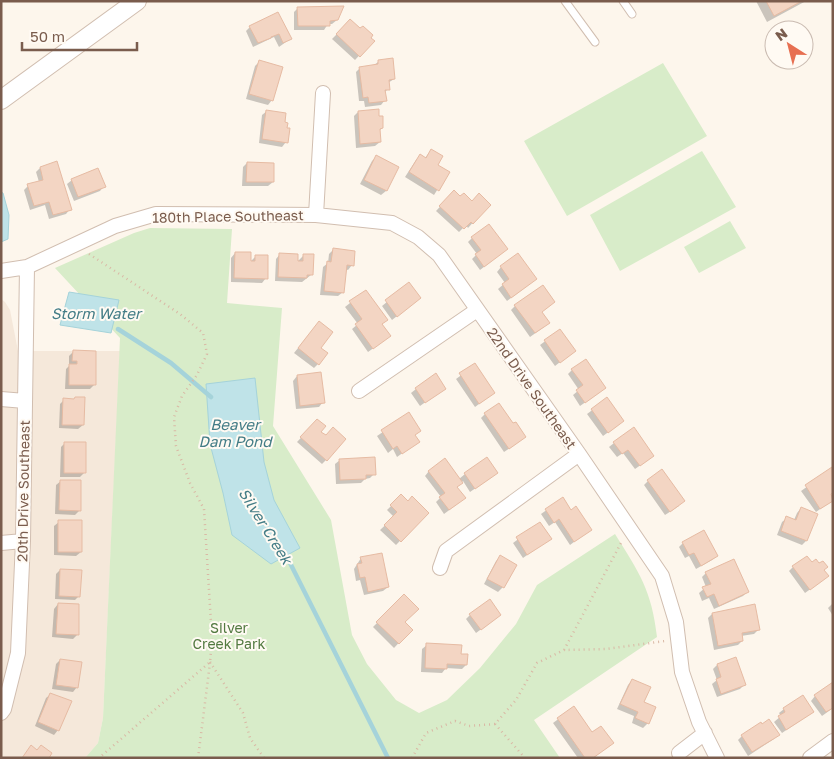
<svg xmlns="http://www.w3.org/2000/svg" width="834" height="759" font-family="'Golos Text',sans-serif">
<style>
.residential{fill:#f5e8da}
.green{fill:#d8ecc9}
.water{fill:#bfe3e8;stroke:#a5d3da}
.shadow{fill:#0003}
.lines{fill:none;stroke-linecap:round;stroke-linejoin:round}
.stream{stroke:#a5d3da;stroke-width:4.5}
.building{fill:#f3d5c3;stroke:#e6bba3}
.service-casing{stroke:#d1beb0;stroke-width:9}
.minor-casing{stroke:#d1beb0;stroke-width:16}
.tertiary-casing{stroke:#d1beb0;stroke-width:20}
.path{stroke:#d9b8a5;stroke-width:2.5;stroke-dasharray:1 4;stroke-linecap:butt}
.service{stroke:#fff;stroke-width:7}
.minor{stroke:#fff;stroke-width:14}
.tertiary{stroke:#fff;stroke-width:18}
.labels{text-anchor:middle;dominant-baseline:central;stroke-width:4;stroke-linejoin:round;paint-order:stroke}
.street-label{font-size:14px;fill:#7a5c4d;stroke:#fffaf3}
.park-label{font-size:14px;fill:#537a41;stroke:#fffaf3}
.water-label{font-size:15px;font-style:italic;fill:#437c86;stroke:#fffaf3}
</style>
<rect width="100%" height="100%" fill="#fdf6ec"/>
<path class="residential" d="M1,299l4,3 5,8 8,41h102l-17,367 -5,25 -13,15h-84z"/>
<path class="green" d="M663,63l44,73 -140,80 -43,-75z
M702,151l34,56 -116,64 -30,-56z
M730,221l16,27 -47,25 -15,-26z
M150,228l82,1 -5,74 55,5 -9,118 58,94 21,115 15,29 29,36 23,13 28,-13 33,-32 36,-44 21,-39 78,-51c24,38 37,57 42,103l-123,83 26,38h-475l13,-15 5,-25 17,-380 -65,-70 79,-35z"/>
<path class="water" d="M1,192l2,1 6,22 -1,24 -7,3z
M69,292l50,8 -8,33 -51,-8z
M255,378l9,84 10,38 26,48 -29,16 -39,-29 -9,-42 -13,-49 -4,-60z"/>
<path class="shadow" d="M756,1h50l-39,21z
M298,8l39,12 -5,4h-4l-4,6h-30v-18z
M277,13l13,26 -11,8 -5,-10 -21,10 -7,-16 4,-4z
M350,21l23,20 -18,19 -23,-21z
M259,62l13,38 -4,5 -22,-6 9,-33z
M378,62l16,17 -6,4v6l-4,4 1,7 -4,5 -16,2 -1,-6h-5l-3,-29 4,-4 13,-2z
M267,111l19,31 -4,5 -23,-4 3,-28z
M358,112l24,16 -3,3 1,11 -5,4 -19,2 -2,-32z
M431,150l5,15 12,8 -14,22 -29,-18 11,-17 4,-4 5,2z
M376,157l21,10 -11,24 -5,4 -21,-11 12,-23z
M247,163l26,19 -5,4h-26l1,-19z
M40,168l30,41 -4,5 -17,5 -4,-14 -15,5 -6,-20 4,-4 11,-4 -3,-10z
M72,180l32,6 -4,5 -26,10 -7,-17z
M454,192l6,6 12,4 17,3 -21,23 -2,-3 -7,7 -23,-21z
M472,238l30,15 -22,17 -8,-11 5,-5 -9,-12z
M333,250l19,15 -4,5 -3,-1 -2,23 -5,4 -18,-1 3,-28 5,-4 1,-9z
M235,253l14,10 7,-7 10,22 -4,5 -31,-1v-24z
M280,254l17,8 7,-7 7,20 -9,7 -27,-1 1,-22z
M501,267l30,16 -24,18 -9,-12 7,-6 -8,-11z
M409,284l6,18 -23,18 -10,-14z
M365,291l21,29 -5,5 4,15 -17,12 -16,-23 6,-5 -13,-17z
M515,306l26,6 3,15 -14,10 -19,-27z
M315,327l4,21 -1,16 -4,4 -20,-15z
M560,330l14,21 -19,15 -15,-21z
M73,352l21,33 -4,4h-25l1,-20 5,-5h-2v-8z
M475,365l19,28 -19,14 -19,-28z
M572,370l28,22 -20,14 -7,-11 6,-5 -11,-16z
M320,373l3,29 -4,5 -23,2 -3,-28 4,-5z
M445,388l-25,18 -9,-13 5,-4z
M607,399l11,26 -15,11 -16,-22z
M64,400l19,25 -5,4 -19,-1 1,-24z
M409,414l5,22 4,6 -21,15 -4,-8 -5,4 -11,-17z
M485,414l35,27 -16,11 -23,-34z
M313,425l13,35 -4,4 -25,-22z
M65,443l19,30 -4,4h-20l1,-30z
M614,443l34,17 -13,9 -12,-16 -6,4 -8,-10z
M340,460l34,14 -4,4 -5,1 -4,4 -25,1 -1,-20z
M832,469l1,23 -3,2 3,6 -17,12 -15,-21z
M429,471l30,8 6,-5 27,3 -22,15 -7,-11 -7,7 4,14 -16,12 -8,-12 5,-5 -16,-21z
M61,481l18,30 -4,4 -20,-1 1,-29z
M648,481l31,25 -14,9 -21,-30z
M401,496l7,6 19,11 -31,32 -16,-15 14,-13 -7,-7z
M562,499l9,13 19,18 -20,15 -15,-23 -6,4 -8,-12z
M801,508l5,33 -4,4 -25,-10 5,-13 5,-4 7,2 3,-7z
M59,522l22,30 -5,4 -22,-1v-29z
M540,523l10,16 -27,19 -10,-15z
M683,543l34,13 -5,4 -16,9 -7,-13 -4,2 -6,-11z
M501,557l14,8 -13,23 -4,4 -14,-8 12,-23z
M361,558l27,29 -5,4 -19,4 -4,-15 -4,1 -2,-12z
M811,564l12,6v10l-18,13 -16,-22 4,-4z
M60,570l19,26 -4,4 -20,-1 1,-25z
M706,573l41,19 -4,4 -29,13 -5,-11 -7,3 -3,-8 7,-6 -4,-10z
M404,596v26l7,8 -17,18 -21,-21z
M833,603v13l-5,-8z
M58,604l20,30 -5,5 -21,-2 2,-28z
M712,614l47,15 -5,5 -13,2 1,5 -4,4 -24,5 -6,-32z
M470,615l25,4 -19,14 -10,-14z
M427,645l33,10 6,10 -4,4 -16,-1 -4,5 -21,-1 1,-23z
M60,660l17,27 -4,5 -21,-3 4,-25z
M717,665l27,20 -4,4 -23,8 -5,-13 5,-4 -4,-11z
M632,680l10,23 6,20 -5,5 -11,-5 2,-7 -17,-7 11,-24z
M51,694l7,36 -4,5 -19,-9 11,-28z
M815,696l18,12 -11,8 -11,-15z
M573,708l19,26 1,24h-15l-25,-35z
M784,709l29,3 -31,21 -8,-11 7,-6 -2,-3z
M742,736l32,3 -26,17 -10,-16z"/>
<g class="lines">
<path class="stream" d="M118,329l53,34 40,34
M284,551l104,207"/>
</g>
<path class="building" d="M766,1h36l-28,15z
M344,6l-6,14 -8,1v5h-32l-1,-19z
M278,12l14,27 -9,4 -4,-9 -8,3v1l-13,5 -9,-17z
M350,19l10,9 3,-2 10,9 -2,3 4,3 -15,16 -24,-23z
M393,58l2,21 -6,1 1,10h-5l2,11 -18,2 -1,-6 -5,1 -4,-31 19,-3v-4z
M259,60l24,7 -10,34 -24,-7z
M379,109v7h4v12l-3,1 1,13 -21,2 -2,-33z
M266,110l20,3 -1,9 3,1 -1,5h3l-2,15 -26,-4z
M431,149l12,7 -5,9 12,7 -11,19 -30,-19 11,-18 6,4z
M376,155l23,12 -12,24 -23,-11z
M57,161l15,49 -19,5 -4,-13 -15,4 -7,-22 16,-4 -3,-13z
M247,162l27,1v19h-28z
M98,168l8,19 -28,10 -7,-18z
M454,190l6,6 4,-3 8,8 7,-8 12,12 -18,19 -2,-2 -7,7 -25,-23z
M489,224l19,25 -24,18 -9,-13 6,-4 -10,-13z
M333,248l22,3 -1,15 -7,-1 -3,28 -20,-2 3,-30 4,1z
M235,252h16v9h4v-6h13v24l-34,-1z
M279,253l19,1v7h5v-7h11l-1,21h-6v3l-29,-1z
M518,253l19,26 -26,19 -9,-14 7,-5 -9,-13z
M409,282l12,16 -24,19 -12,-17z
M543,285l12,17 -13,10 8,11 -15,10 -21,-28z
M366,290l22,30 -6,4 9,12 -18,13 -18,-25 7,-5 -13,-18z
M319,321l14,11 -12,16 7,5 -9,12 -21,-17z
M560,329l16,22 -16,12 -16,-23z
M73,350l23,1v34h-27v-21h8v-3h-5z
M586,359l20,29 -21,15 -9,-13 7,-5 -12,-16z
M475,363l20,30 -16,11 -20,-31z
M321,372l4,31 -25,3 -3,-31z
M436,373l10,16 -21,14 -10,-15z
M75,397h10l-1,28h-22l1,-27 11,1z
M607,397l17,24 -16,12 -17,-24z
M499,403l14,20 3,-1 10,15 -17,12 -25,-36z
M409,412l12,19 -6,4 5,7 -18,12 -5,-8 -4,3 -12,-19z
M317,419l9,7 -5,6 5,3 7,-8 13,12 -19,22 -27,-24z
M634,427l20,29 -14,10 -12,-16 -6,4 -9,-12z
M64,442h22v31h-22z
M375,457l1,18h-10v4l-26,1 -1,-21z
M487,457l11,16 -23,16 -11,-16z
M445,458l18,25 -6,4 9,11 -17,12 -10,-13 6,-4 -17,-22z
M832,467l1,26 -2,1 2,7 -13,8 -15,-24z
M662,469l23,32 -15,11 -23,-32z
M60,480h21v31l-22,-1z
M401,494l7,7 4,-5 17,17 -28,29 -17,-17 13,-13 -7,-7z
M563,497l8,13 5,-4 16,24 -18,12 -15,-23 -5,4 -9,-14z
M801,507l17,7 -11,27 -26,-10 5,-15 10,4z
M58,520h24v32h-24z
M540,522l12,17 -25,16 -11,-18z
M704,530l14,26 -17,10 -7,-13 -5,2 -7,-13z
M382,553l7,34 -21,5 -3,-15 -5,1 -3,-14 5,-1 -2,-6z
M500,555l17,10 -13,23 -17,-9z
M807,556l5,6 4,-3 3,4 4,-2 5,6 -4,3 5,6 -19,14 -18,-24z
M734,559l15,33 -30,14 -5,-12 -7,3 -5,-10 9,-3 -6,-12z
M60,569l22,1 -2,27 -21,-1z
M404,594l15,15 -14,13 8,8 -14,14 -23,-22z
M490,599l11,16 -20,15 -12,-16z
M58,603l21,1v31l-23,-1z
M755,604l5,26 -18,3 1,8 -25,5 -6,-33z
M426,643l36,2 -1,9h7l-1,11 -20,-1v5l-22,-1z
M736,657l10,28 -25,9 -5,-15 5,-2 -4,-13z
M60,659l22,3 -4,26 -22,-3z
M632,679l19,8 -7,15 12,5 -7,17 -14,-6 3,-6 -18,-8z
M833,682v26l-7,4 -12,-17z
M50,693l22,8 -13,30 -21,-9z
M803,695l11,17 -28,18 -8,-14 7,-4 -2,-4z
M574,706l18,26 9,-6 13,17 -21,15h-8l-28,-40z
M769,719l11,16 -28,17 -11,-17 20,-13 1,2z
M31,745l6,5 4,-5 11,8 -3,5h-27z"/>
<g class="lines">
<g class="service-casing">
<path id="service" d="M565,1l30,41
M623,1l9,13"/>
</g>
<g class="minor-casing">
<path id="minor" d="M316,215l7,-122
M1,271l26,-4 88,-41 41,-12 160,1 76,8 26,14 21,18 140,199 83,122 14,46 6,50 17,50 18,36
M359,391l118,-81
M1,399l24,2
M1,543l22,-2
M440,568l6,-17 133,-97
M1,713l3,-4 14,-56 5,-112 4,-274
M679,753l26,-20
M810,758l23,-17"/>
</g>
<g class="tertiary-casing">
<path id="tertiary" d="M1,100l136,-99"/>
</g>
<path class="path" d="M89,254l91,60 23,19 4,21 -10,21 -15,21 -8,21 2,29 14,37 14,26 8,130 -2,23 -111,96
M564,650l57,-107
M210,662l33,51 7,25 14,20
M495,724l30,34
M198,758l12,-95
M412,758l14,-25 29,-12 14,5 26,-2 21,-24 21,-37 27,-13 42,-1 59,-8"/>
<use href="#service" class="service"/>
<use href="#minor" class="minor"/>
<use href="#tertiary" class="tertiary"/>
</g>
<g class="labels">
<g class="street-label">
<text transform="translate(228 216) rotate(-1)">180th Place Southeast</text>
<text transform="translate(532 388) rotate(55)">22nd Drive Southeast</text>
<text transform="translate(23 491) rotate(-89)">20th Drive Southeast</text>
</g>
<g class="park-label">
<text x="229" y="627">Silver<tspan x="229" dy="16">Creek Park</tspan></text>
</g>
<g class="water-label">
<text x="96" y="313">Storm Water</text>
<text x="235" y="424">Beaver<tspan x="235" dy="17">Dam Pond</tspan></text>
<text transform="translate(266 526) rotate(58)">Silver Creek</text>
</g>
</g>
<rect width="834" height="759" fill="none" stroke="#7a5c4d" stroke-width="5"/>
<g transform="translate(789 45) rotate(324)"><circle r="24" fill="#fffaf3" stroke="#cabbb1"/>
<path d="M0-4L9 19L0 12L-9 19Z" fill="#e76f51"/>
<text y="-8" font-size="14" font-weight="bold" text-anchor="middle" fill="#7a5c4d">N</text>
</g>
<path d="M22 42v8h115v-8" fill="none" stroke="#7a5c4d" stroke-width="2.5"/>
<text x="30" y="42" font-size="15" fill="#7a5c4d" stroke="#fffaf3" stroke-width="4" paint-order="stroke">50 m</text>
</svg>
